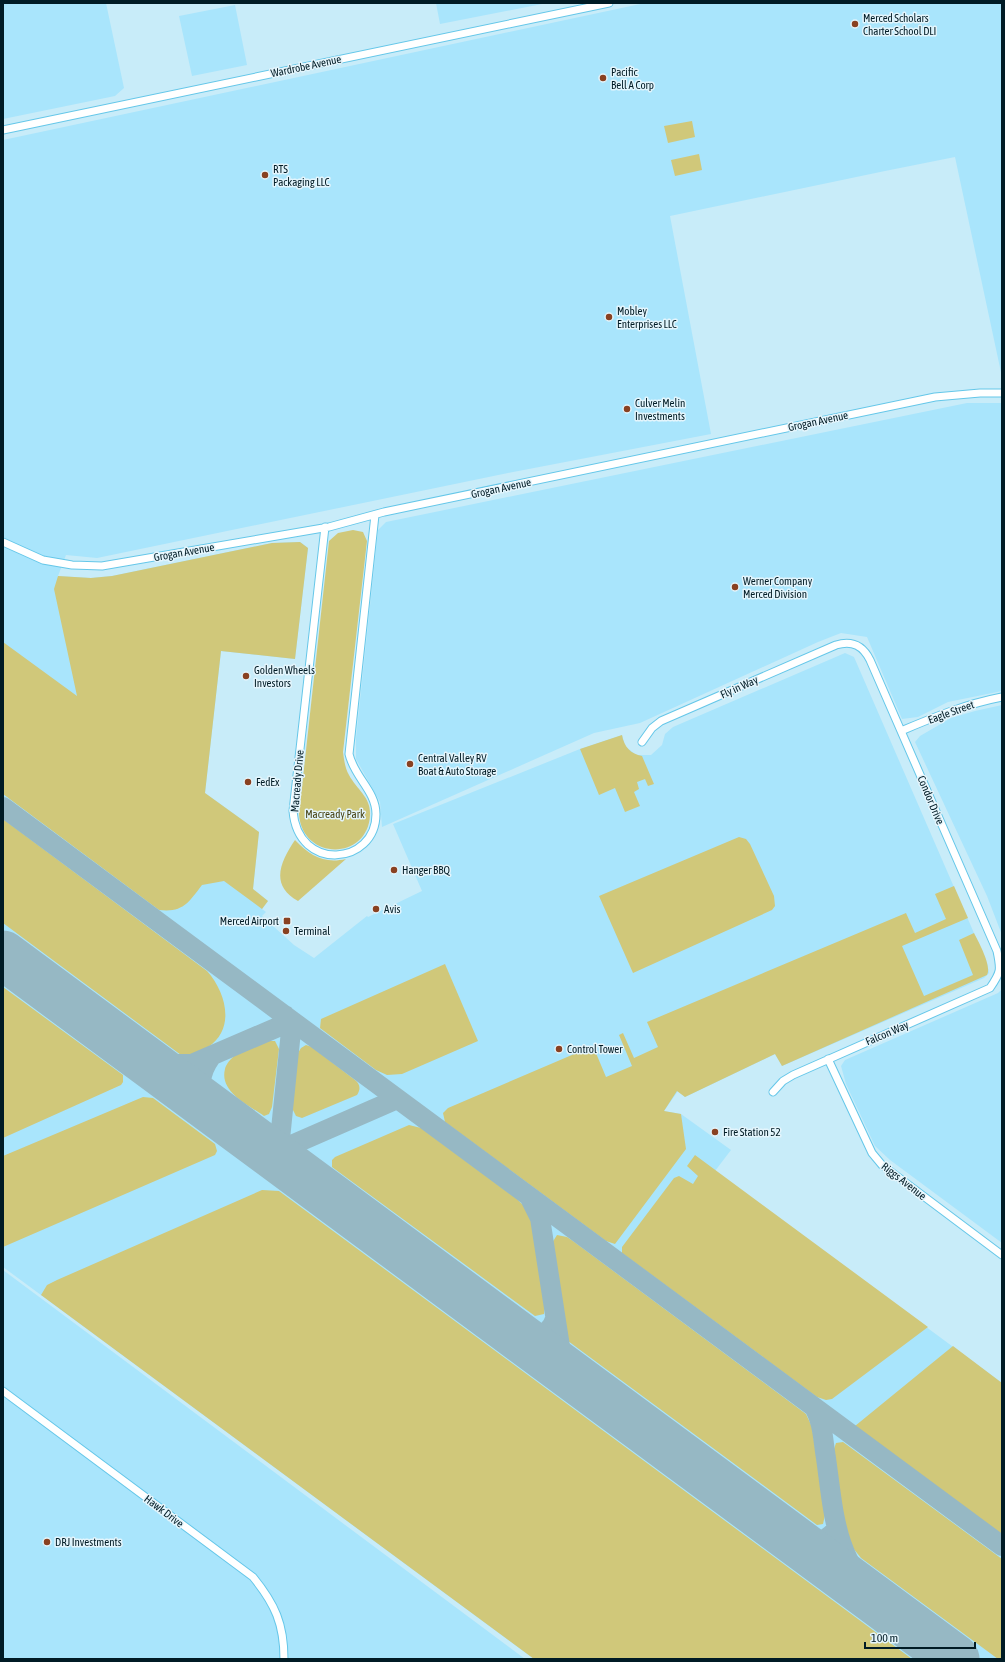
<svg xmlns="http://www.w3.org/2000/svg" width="1005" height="1662" font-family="'Asap Condensed',sans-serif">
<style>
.built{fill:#a9e5fc}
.green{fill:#d0c87a}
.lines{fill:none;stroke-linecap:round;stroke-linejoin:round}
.taxiway{stroke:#96b8c4;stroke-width:20}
.runway{stroke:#96b8c4;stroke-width:49}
.street-casing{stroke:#65c7e9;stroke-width:9}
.street{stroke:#fff;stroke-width:7}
.poi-dot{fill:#894121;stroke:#e4f5fc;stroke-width:1.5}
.labels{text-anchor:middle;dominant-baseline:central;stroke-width:3;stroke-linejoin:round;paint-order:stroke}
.poi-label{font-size:11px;fill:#001b25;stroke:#e4f5fc;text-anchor:start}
.street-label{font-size:11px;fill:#001b25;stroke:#e4f5fc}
.park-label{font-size:11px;fill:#443f0e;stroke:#e4f5fc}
</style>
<rect width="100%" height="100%" fill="#c8ecf9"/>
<path class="built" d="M3,3h103l18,85 -9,8 -112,23z
M436,3h111l-107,21z
M645,3h357v374l-47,-220 -70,14 -215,45 41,218 -203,39 -411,85 -31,-3 -8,21 33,2 21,-2 160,-33 28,-1 8,6 -13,111 -74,-8 -16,142 54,39 -6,57 15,12 -6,8 4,3 -4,4 32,29 20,13 53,-42 1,1 54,-26 -29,-67 187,-75 42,-14 3,11 11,9h15l11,-10 3,-11 8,-7 172,-74 9,4 133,306 2,10 -5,5 -202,88 -7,-12 -90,43 -7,-6 -14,20 17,3 50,36 -16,21 287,212v276h-468l-531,-392v-1127z
M235,5l12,60 -55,11 -13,-60z
M967,403h35v288l-54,11 -30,15 -16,2 -35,-82 -26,-4 -23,9 -178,81 -46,10 -212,94 -2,-25 -24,-43v-21l22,-208 8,-8z
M1002,705v230l-15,-39 -72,-154 5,-6 31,-18 24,-7z
M1002,989v254l-112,-83 -15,-14 -29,-62 -5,-18 4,-6 153,-67z
M3,1270l522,389h-522z"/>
<path class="green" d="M692,121l3,16 -27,6 -4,-17z
M699,154l3,16 -27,6 -4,-16z
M353,530l10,2 4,9 -24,211c1,8 2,16 6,23 8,15 22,22 21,40 -2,46 -68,46 -71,-1l30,-273 9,-8z
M300,542l8,6 -13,111 -74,-8 -16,142 54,39 -6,57 15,12 -6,8 -38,-28 -22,4c-13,17 -19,28 -43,25l-156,-116v-152l74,54 -23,-107 4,-13 33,2 21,-2 160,-33z
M622,735c2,12 9,19 20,21l12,28 -6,2 -3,-7 -8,3 2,7 -5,3 6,14 -15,6 -10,-24 -16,7 -19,-46z
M3,819l204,152c19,21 29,58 1,76 -9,6 -17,9 -27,8l-178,-132z
M739,837l7,2 4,5 24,52 1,10 -3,4 -139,63 -34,-77z
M295,840c15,16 29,24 51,19l-48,42c-29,-16 -17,-40 -3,-61z
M954,886l14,32 -66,28 22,50 49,-21 -14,-35 15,-7c5,10 18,33 13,42l-205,91 -7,-12 -90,43 -8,-6 -13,20 17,3 5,35 -71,95 -9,-3 -161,-119 -2,-9 5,-5 145,-62 13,31 26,-11 -13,-31 4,-2 11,25 24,-11 -11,-25 259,-109 9,20 31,-14 -11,-25z
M445,964l33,77 -76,33 -15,1 -11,-5 -56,-42 1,-9z
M3,987l120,88v7l-2,3 -118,53z
M268,1041h7l4,8 -7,58 -3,7 -5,2c-15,-11 -45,-24 -39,-47 1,-5 6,-11 11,-14 10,-6 21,-10 32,-14z
M306,1045l6,2 43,33c5,4 6,9 2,15l-55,23 -6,-2 -4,-8 6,-55 3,-5z
M143,1097l10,1 62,46 2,7 -2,4 -212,92v-91z
M409,1125l12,3 96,71 10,10 5,10 13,86 -1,9 -9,2 -203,-149v-7l3,-3z
M695,1155l233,172 -96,72 -6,1 -9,-3 -195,-144v-6l52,-69 5,-2 14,8 5,-8 -11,-10z
M262,1190l17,1 633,468h-378l-493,-364 6,-10 10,-5z
M557,1235l10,2 6,4 233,173 6,13 13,88 -2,9 -6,1 -249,-184 -16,-98z
M953,1346l49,37v152l-147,-109z
M843,1442l159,117v100h-4l-137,-101 -8,-10 -8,-16 -12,-80 3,-9z"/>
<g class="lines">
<path class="taxiway" d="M3,807l999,739
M285,1015l5,9 1,7 -11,108 7,20 18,19
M135,1052l29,12h28l100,-43
M211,1057c-13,18 -14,35 1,52
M244,1133c17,9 30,15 50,11l103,-45
M530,1198l10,20 21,135 8,17 11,11
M508,1328c17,9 40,14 47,-9
M814,1407c9,15 9,34 12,51 8,58 9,102 54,145
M793,1539c18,8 30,5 44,-10"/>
<path class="runway" d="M3,955l952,704"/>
<g class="street-casing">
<path id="street" d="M3,130l606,-127
M325,527l-32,284c5,62 83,54 83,3 0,-23 -22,-37 -27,-60l26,-239
M3,542l40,18 29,5 30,1 227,-39 55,-15 551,-115 45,-4h22
M901,731c33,-14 65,-27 101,-34
M642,742l10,-14 9,-7 175,-76c17,-5 27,1 34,15l127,291c4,19 4,21 -7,37l-197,87 -10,6 -10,11
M828,1059l44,94 10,12 120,90
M3,1391l250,186c22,27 31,47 31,82"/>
</g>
<use href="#street" class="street"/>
</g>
<g class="poi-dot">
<circle cx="855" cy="24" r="4"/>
<circle cx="603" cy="78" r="4"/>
<circle cx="265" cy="175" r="4"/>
<circle cx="609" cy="317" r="4"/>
<circle cx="627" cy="409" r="4"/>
<circle cx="735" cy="587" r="4"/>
<circle cx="246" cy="676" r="4"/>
<circle cx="410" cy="764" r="4"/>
<circle cx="248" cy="782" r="4"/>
<circle cx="394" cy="870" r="4"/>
<circle cx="376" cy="909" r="4"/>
<rect x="283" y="917" width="8" height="8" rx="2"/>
<circle cx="286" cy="931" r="4"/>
<circle cx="559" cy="1049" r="4"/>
<circle cx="715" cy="1132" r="4"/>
<circle cx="47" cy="1542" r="4"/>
</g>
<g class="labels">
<g class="poi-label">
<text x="863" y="18">Merced Scholars<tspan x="863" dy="13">Charter School DLI</tspan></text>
<text x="611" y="72">Pacific<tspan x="611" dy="13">Bell A Corp</tspan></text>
<text x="273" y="169">RTS<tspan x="273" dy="13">Packaging LLC</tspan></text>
<text x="617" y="311">Mobley<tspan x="617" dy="13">Enterprises LLC</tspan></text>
<text x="635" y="403">Culver Melin<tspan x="635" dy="13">Investments</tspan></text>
<text x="743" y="581">Werner Company<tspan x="743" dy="13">Merced Division</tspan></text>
<text x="254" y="670">Golden Wheels<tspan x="254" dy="13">Investors</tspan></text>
<text x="418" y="758">Central Valley RV<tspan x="418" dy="13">Boat &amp; Auto Storage</tspan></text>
<text x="256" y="782">FedEx</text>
<text x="402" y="870">Hanger BBQ</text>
<text x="384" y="909">Avis</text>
<text x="279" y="921" text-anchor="end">Merced Airport</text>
<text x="294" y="931">Terminal</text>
<text x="567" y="1049">Control Tower</text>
<text x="723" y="1132">Fire Station 52</text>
<text x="55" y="1542">DRJ Investments</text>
</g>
<g class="street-label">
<text transform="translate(306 66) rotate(-12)">Wardrobe Avenue</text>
<text transform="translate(818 421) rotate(-12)">Grogan Avenue</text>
<text transform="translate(501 488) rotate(-12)">Grogan Avenue</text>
<text transform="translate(184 552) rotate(-10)">Grogan Avenue</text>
<text transform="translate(739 687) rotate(-24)">Fly in Way</text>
<text transform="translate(951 712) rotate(-20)">Eagle Street</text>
<text transform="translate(297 781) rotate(-85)">Macready Drive</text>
<text transform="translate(931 800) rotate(67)">Condor Drive</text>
<text transform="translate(887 1033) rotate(-23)">Falcon Way</text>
<text transform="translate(904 1181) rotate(38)">Riggs Avenue</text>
<text transform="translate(164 1511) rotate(37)">Hawk Drive</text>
</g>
<g class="park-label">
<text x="335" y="814">Macready Park</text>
</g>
</g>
<rect width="1005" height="1662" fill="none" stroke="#001b25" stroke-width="8"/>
<path d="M865 1642v6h110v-6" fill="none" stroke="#001b25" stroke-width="2"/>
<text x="871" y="1642" font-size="12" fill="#001b25" stroke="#e4f5fc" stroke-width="3" paint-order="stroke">100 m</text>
</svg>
